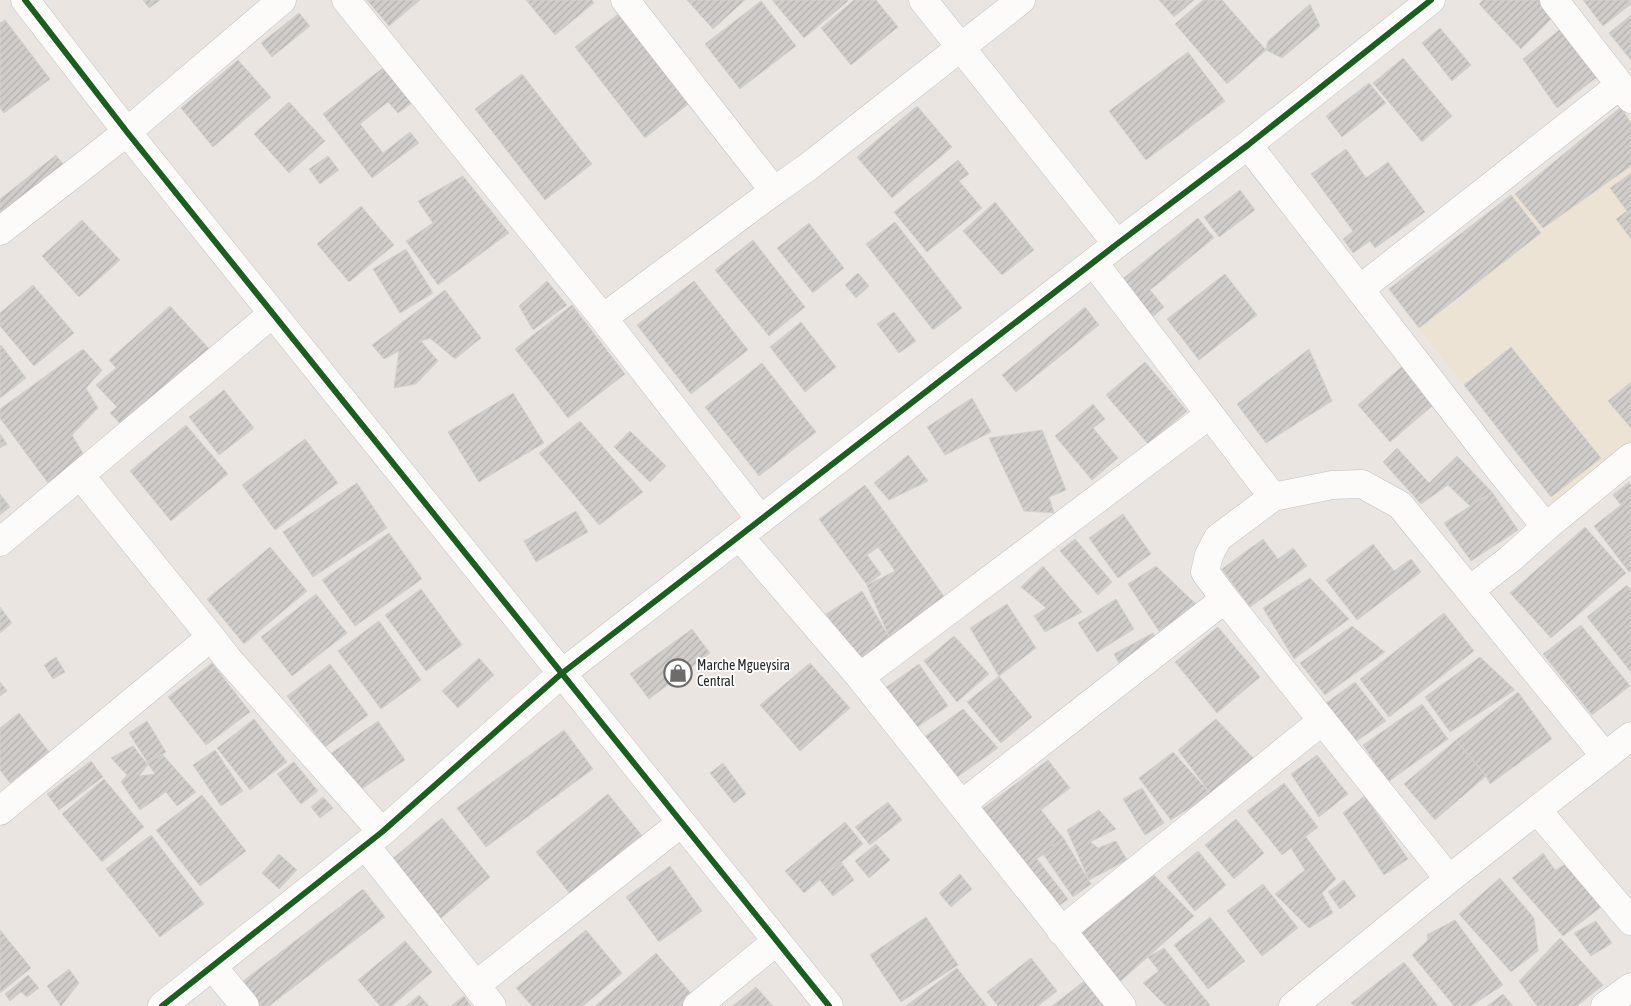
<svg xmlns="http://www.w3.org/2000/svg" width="1631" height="1006" font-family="'Asap Condensed',sans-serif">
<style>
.education{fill:#ede3d5}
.building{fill:url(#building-hatch);stroke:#d4d1cd}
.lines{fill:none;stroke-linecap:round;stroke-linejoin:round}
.street-casing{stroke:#c3c1c2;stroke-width:29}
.street{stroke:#fcfbfa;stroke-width:28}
.cycleway-casing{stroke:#fff;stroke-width:9}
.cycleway{stroke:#1b5e20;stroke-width:6}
.labels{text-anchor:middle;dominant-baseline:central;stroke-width:4;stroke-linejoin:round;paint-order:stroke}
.poi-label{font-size:14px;fill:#2b2b2b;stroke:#fff;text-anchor:start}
</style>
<defs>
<pattern id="building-hatch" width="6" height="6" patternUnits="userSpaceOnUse" patternTransform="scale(1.25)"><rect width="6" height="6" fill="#d0cdca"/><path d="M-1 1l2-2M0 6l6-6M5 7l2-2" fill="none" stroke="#b3b0ae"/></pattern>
</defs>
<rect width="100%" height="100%" fill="#eae5e0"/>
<path class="education" d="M1621,107l10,12v331l-73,60 -7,-13 -162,-207 122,-95 4,-1z"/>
<path class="building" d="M143,0h17l-11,8z
M367,0h53l-31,26z
M526,0h66l2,3 -39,32z
M687,0h58l-32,29z
M772,0h75l1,1 -44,37z
M854,0h22l22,27 -47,38 -30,-37z
M1159,0h35l-20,17z
M1203,0h19l44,50 -39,34 -52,-60z
M1483,0h66l9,12 -37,37 -42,-45z
M1583,0h48v4l-28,22z
M761,1l35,45 -56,43 -35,-45z
M1310,4l10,22 -38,32 -16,-8 2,-9z
M621,12l70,90 -46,36 -70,-91z
M299,13l11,13 -38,31 -11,-14z
M1631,15v45l-22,-27z
M5,20l45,59 -46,34 -4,-5v-85z
M1568,23l37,48 -48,37 -34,-49z
M1440,28l31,37 -19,16 -30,-38z
M1188,52l37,49 -79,59 -37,-49z
M1403,58l49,58 -30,26 -49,-59z
M238,60l33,37 -58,50 -32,-39z
M388,64l28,36 -18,13 -10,-11 -28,22 23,29 27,-21 9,11 -47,35 -49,-64z
M522,74l70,90 -47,36 -70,-91z
M1369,83l17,20 -44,34 -16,-21z
M289,102l36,39 -36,32 -35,-39z
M917,106l35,41 -60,51 -35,-41z
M1621,107l10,17v42l-88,62 -28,-34z
M1346,149l20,29 22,-16 37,50 -50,36 -5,-7 -17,12 -10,-14 10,-8 -42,-57z
M56,155l13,17 -69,54v-27z
M328,156l11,14 -19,14 -11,-15z
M958,160l11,14 -10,7 23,27 -55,44 -33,-40z
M1631,173v66l-15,-20 11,-8 -17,-23z
M463,176l46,57 -71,52 -32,-44 27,-18 -15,-22z
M1240,190l15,20 -36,27 -15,-20z
M1511,195l30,38 -122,95 -30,-39z
M995,202l39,48 -32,25 -39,-44z
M361,206l33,39 -45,37 -32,-38z
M1198,218l16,20 -64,52 14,17 -13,11 -31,-37z
M82,220l38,40 -41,37 -37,-41z
M895,222l67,86 -29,22 -67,-86z
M809,223l35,45 -31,25 -36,-45z
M753,240l52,67 -36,29 -54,-66z
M406,249l27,44 -33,20 -27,-44z
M858,273l11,13 -13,12 -11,-13z
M1225,274l32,41 -58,45 -32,-41z
M547,281l20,24 -34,25 -14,-24z
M694,281l54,69 -57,44 -54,-69z
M33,285l41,48 -40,33 -34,-40v-13z
M445,290l36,48 -26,21 -25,-21 -9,3 17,20 -22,23 -22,4 5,-37 -15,8 -12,-14z
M572,305l53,69 -57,44 -53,-69z
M170,306l42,46 -86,78 -16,-17 7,-6 -21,-22 20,-17 -7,-8z
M1085,307l14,18 -83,67 -14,-17z
M894,312l22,29 -17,12 -22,-29z
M801,322l35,45 -31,25 -35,-45z
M1,345l25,33 -26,20v-52z
M1511,347l90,111 -50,39 -87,-112z
M83,349l19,21 -16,18 12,20 -26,27 12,20 -33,32 -51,-69v-9z
M1309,349l23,52 -66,42 -29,-39z
M1145,362l42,49 -39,33 -42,-49z
M762,363l54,69 -57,44 -54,-69z
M1406,363l32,38 -48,41 -32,-37z
M1631,382v46l-23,-27z
M224,390l30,38 -35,27 -30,-38z
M513,393l31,50 -65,39 -31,-50z
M972,398l19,34 -46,23 -18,-28z
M1093,404l12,15 -12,9 25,30 -26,22 -37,-44z
M580,421l63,71 -44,33 -60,-72z
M186,425l42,49 -57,47 -41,-50z
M1042,430l24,60 -17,7 5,16 -30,-2 -35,-73z
M630,431l36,35 -16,16 -36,-35z
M0,434l7,10 -7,4z
M305,439l33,44 -63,47 -33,-45z
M1397,448l32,35 28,-27 35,36 -22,14 -22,-21 -27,19 -38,-42z
M908,455l20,26 -39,19 -15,-17z
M1629,482l2,3v86l-2,1 -35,-46 27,-21 -8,-10z
M357,483l30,45 -74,49 -30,-45z
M865,485l34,47 -32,23 14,19 -14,11 -48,-66z
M1492,492l26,38 -47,31 -27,-38z
M0,494l10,13 -10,8z
M576,511l12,21 -52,30 -12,-21z
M1123,514l28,40 -33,24 -29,-40z
M1585,527l41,46 -75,65 -41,-45z
M899,532l51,73 -60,34 -23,-54 28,-14 -17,-24z
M389,533l33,46 -67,47 -33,-46z
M1075,539l37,43 -14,13 -38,-44z
M1263,539l15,20 15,-11 14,18 -57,41 -28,-38z
M1373,544l21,27 17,-12 10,13 -64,48 -31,-40z
M270,547l37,44 -63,53 -37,-45z
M1043,566l39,46 -37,20 -11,-16 12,-8 -25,-21z
M1156,566l41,39 -38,26 -31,-47z
M1310,578l39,41 -55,40 -31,-51z
M1627,585l4,5v82l-44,-55z
M421,589l41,56 -36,26 -41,-56z
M862,591l28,48 -32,26 -32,-51z
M316,594l31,39 -55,43 -31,-39z
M1116,599l18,30 -37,23 -19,-29z
M1007,604l29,44 -37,28 -29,-48z
M0,607l12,16 -12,10z
M1444,613l30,38 -85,66 -29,-38z
M379,621l42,59 -40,29 -43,-58z
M1581,625l49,61 -38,29 -49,-61z
M1352,626l33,26 -60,43 -25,-32z
M1218,627l42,50 -43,36 -42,-51z
M692,629l18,24 -61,46 -19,-25z
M1153,633l7,12 -37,25 -9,-16z
M954,636l35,38 -32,28 -33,-41z
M56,657l9,15 -12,7 -9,-14z
M1480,657l35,33 -65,42 -25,-35z
M479,658l15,17 -36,33 -16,-17z
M212,663l38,49 -44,33 -38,-48z
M810,663l40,45 -50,43 -40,-46z
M330,664l38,51 -43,32 -38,-51z
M919,664l29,42 -38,26 -29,-41z
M999,676l33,41 -31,26 -34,-41z
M0,682l7,9 -7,5z
M1355,682l31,39 -31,21 -29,-39z
M1518,692l34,47 -62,45 -4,-8 -30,-36z
M1422,704l26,35 -60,43 -25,-37z
M963,709l35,39 -45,32 -33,-40z
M19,713l30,39 -39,31 -10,-13v-42z
M254,719l33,43 -37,28 -33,-42z
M1216,719l40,42 -45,33 -33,-44z
M147,721l19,31 -18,11 -19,-30z
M378,721l27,39 -48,32 -27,-38z
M564,730l29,39 -107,78 -29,-39z
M1456,740l30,36 -51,44 -31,-36z
M133,746l15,19 -9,11 16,-2 -9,-13 16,-7 34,38 -19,14 -11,-14 -26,18 -19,-28 6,-7 -16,-17z
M215,750l28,41 -22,15 -28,-41z
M1173,752l38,42 -40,26 -32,-42z
M1317,755l31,39 -29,23 -28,-43z
M1048,760l22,28 -29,22 23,29 -38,28 -44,-58z
M91,761l12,16 -44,33 -12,-16z
M294,762l24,29 -17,13 -24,-30z
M723,763l23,31 -12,9 -24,-30z
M104,779l40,48 -42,35 -40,-48z
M1284,783l34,44 -36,28 -35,-44z
M1142,788l22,35 -19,12 -22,-36z
M608,794l40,49 -72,58 -40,-49z
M202,795l44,56 -46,35 -44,-56z
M1365,796l43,63 -24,16 -41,-62z
M323,797l10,11 -13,10 -9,-11z
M888,802l14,18 -32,25 -15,-18z
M1099,810l17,19 -26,13 8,6 18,-7 11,19 -38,20 -22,-50z
M442,818l48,59 -49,41 -49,-59z
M1236,819l28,34 -30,26 -29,-34z
M845,822l18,22 -59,49 -19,-22z
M151,835l53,69 -44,33 -54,-68z
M1306,837l30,42 -14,14 11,20 -24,15 -34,-34 30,-24 -14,-22z
M1064,839l27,45 -18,13 -32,-46z
M876,844l14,16 -21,18 -14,-17z
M1198,851l28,34 -31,26 -28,-34z
M1543,853l12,17 16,-9 34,43 -42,32 -51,-58z
M279,854l18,16 -18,19 -17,-16z
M1037,859l31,40 -17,13 -25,-45z
M841,862l13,18 -21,16 -14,-17z
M670,866l32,45 -43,31 -33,-45z
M1152,873l42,43 -79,70 -36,-54z
M960,874l12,15 -21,18 -12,-14z
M1500,878l34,40 4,33 -27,21 -52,-58z
M1344,880l12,16 -16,13 -12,-17z
M1263,884l35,44 -36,28 -35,-45z
M363,889l22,28 -116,89h-13l-17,-22z
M926,917l32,48 -57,37 -31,-47z
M1210,917l35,44 -37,28 -34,-44z
M1455,920l48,65 -32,21h-17l-42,-51 16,-15 -1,-5z
M1596,921l16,22 -21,13 -17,-23z
M0,930l31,38 -31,25z
M586,930l36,43 -39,33h-51l-16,-18z
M1560,938l43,47 -26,21h-40l-18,-25z
M405,941l27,31 -40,34h-12l-22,-26z
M1164,948l46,57 -2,1h-42l-23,-23 16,-12 -11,-14z
M656,953l38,44 -11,9h-88z
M1031,958l26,33 -19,15h-40l-11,-14z
M1404,962l34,44h-84l-3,-3z
M957,968l30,38h-81z
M69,969l10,14 -18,23 -14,-20z
M28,975l11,13 -12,9 -6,-5 -11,9 -5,-7z
M1087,979l22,27h-57z
M756,987l17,19h-40z
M1503,994l10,12h-26z
M419,995l10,11h-23z
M464,996l7,10h-20z"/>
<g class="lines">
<g class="street-casing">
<path id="street" d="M25,0l102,132 702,874
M346,0l257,318 158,202
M625,0l149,191 34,-24 213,-167
M923,0l194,244
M1554,0l77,99
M1248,145l254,328 44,54 -36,32 -40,31
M0,231l127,-99 155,-132
M1094,263l179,234
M1360,289l260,-204
M603,318l171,-127
M1546,527l85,-70
M739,536l121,141 262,329
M0,542l80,-67
M211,637l-131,-162 192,-161
M860,677l349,-262
M962,804l263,-205
M1537,810l94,111
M0,811l211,-174 17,22 154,173
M365,845l127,161
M1449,879l-224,-280 -20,-27 4,-17 9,-17 55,-41 59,-12 30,-1 38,21 205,251
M1061,931l261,-210
M212,966l33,40
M476,985l205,-162
M162,1006l220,-174 179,-158 556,-430 131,-99 183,-145
M697,1006l80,-65
M1293,1006l156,-127 182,-143
M1605,1006l26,-19"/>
</g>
<use href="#street" class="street"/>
<g class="cycleway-casing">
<path id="cycleway" d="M25,0l102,132 702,874
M162,1006l220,-174 179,-158 556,-430 131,-99 183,-145"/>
</g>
<use href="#cycleway" class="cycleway"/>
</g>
<defs>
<g id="shop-ring" transform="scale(1.4375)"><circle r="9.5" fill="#fff" stroke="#6e6c6a" stroke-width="1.5"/><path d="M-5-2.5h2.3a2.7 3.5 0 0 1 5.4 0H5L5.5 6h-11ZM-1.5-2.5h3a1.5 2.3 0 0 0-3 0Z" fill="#6e6c6a"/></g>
</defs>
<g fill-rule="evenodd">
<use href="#shop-ring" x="678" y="673"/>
</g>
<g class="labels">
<g class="poi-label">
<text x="697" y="665">Marche Mgueysira<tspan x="697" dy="16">Central</tspan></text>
</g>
</g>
</svg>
